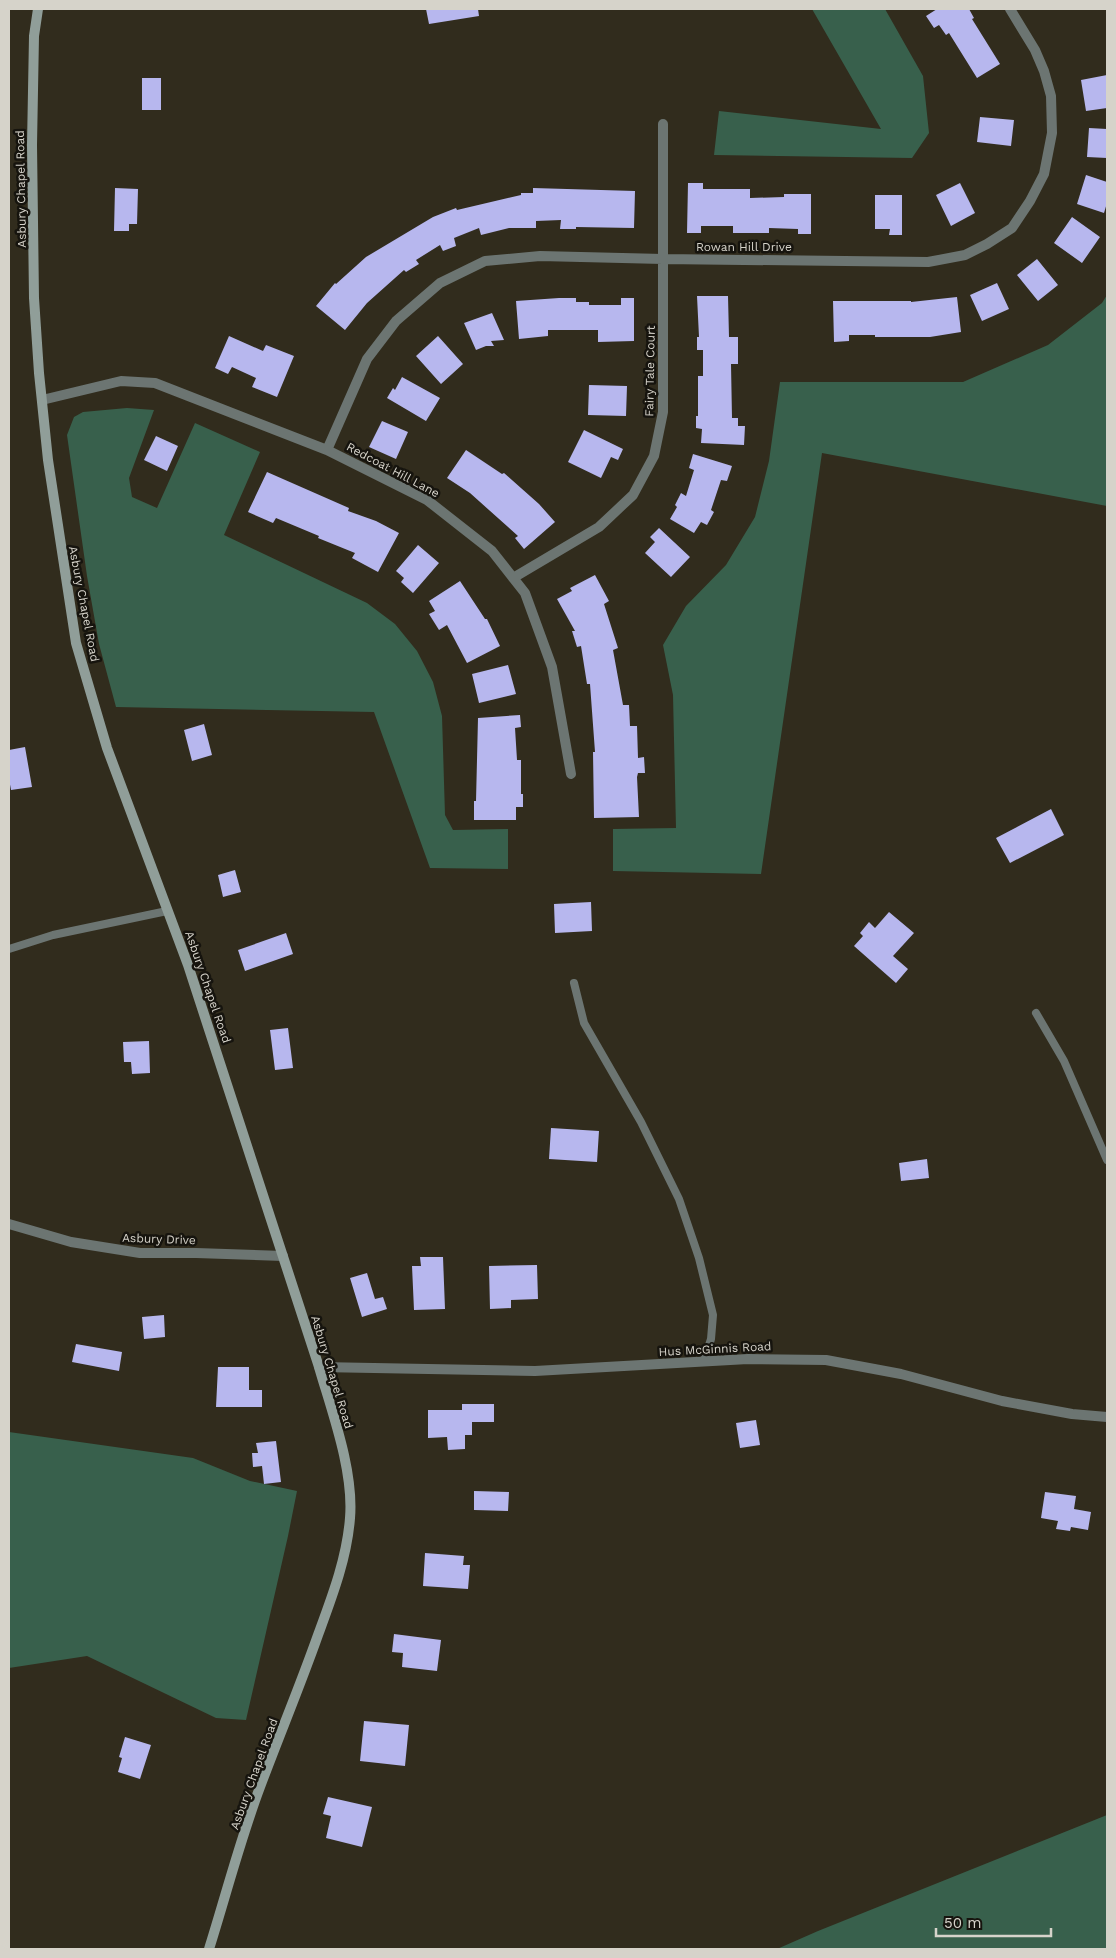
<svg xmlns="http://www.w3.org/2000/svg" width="1116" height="1958" font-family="'Work Sans',sans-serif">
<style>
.green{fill:#38604c}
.building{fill:#b7b7ee}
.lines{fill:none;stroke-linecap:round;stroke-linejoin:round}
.service{stroke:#6c7572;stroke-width:8}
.minor{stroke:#6c7572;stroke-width:10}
.secondary{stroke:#909e99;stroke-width:10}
.labels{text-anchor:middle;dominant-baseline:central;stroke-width:5;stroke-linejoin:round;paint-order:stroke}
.street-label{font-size:12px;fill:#d6d3ca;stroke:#16140e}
</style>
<rect width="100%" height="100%" fill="#312c1d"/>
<path class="green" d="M812,9h73l38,67 6,57 -17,25 -198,-3 5,-44 162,18z
M1107,295v211l-285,-53 -61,421 -148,-3v-42l63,-1 -3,-133 -10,-50 23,-39 40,-41 29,-48 14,-56 11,-79h183l85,-37 54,-42z
M127,408l27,2 -25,68 3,19 25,11 38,-85 65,29 -36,83 143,68 28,21 22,27 16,31 9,34 3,99 8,15 55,-1v40l-78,-1 -56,-156 -258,-5 -17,-63 -12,-68 -20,-141 7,-18 9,-5z
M9,1432l184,26 57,23 47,10 -9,45 -42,184 -30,-2 -129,-62 -78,12z
M1107,1815v134h-330l41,-18z"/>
<path class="building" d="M426,9h52l1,7 -50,8z
M937,9h32l5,9 -2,1 28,45 -23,14 -28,-45 -3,2 -7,-10 -5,3 -8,-12z
M1107,75v33l-21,3 -5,-31z
M142,78h19v32h-19z
M980,117l34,3 -3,26 -34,-4z
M1089,128l18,1v29l-20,-1z
M1086,175l21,7v21l-3,10 -27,-9z
M688,183h15v6h47v9l34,-1v-3h27v40h-13v-5l-29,-1v5h-36v-7h-32v7h-14z
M960,183l15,30 -24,13 -15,-31z
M115,188l23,1 -1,35h-8v7h-15z
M533,188l102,3 -1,37 -58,-1v2h-16l1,-9 -25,1v7h-27l-28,7 -2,-7 -25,10 2,8 -13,5 -3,-6 -24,15 3,4 -13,8 -2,-2 -37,33 -22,27 -29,-24 19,-23 1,1 30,-27 67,-40 23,-9 1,2 64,-15v-2h12z
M875,195h27v40h-13l1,-6h-15z
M1072,217l28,20 -18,26 -28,-20z
M1037,259l21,26 -20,16 -21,-26z
M997,283l12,26 -27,12 -12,-26z
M697,296h31l1,41h9v27h-7l1,54h6v8h7l-1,19 -43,-2 1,-14 -6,-1v-12h2v-40h5v-26h-6v-13h2z
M957,297l4,35 -31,5h-55v-2h-26v6l-15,1 -1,-41h78v1z
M559,298h17v4h13v3h32v-7h13v43l-36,1v-12h-50v6l-29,3 -3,-38z
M492,313l12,27 -13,1 3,5h-8l-10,4 -12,-27z
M229,336l34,15 3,-6 28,11 -17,41 -25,-10 4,-9 -24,-11 -4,7 -13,-6z
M438,336l25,28 -22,20 -25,-28z
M402,377l38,21 -14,23 -39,-23 6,-10 2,2z
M589,385l38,1 -1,30 -38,-1z
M382,421l26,11 -12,27 -27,-12z
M584,430l39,19 -5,11 -7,-3 -10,21 -33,-16z
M156,436l22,10 -11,25 -23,-11z
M466,450l36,24 2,-1 35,31 16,18 -31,27 -9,-11 3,-2 -48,-43 -23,-15z
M693,454l39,12 -5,15 -6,-1 -10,30 3,2 -7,13 -6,-3 -7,11 -24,-14 7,-12 -2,-2 6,-12 5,3 8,-26 -5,-2z
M267,472l82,36 -1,3 28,10 23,12 -21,39 -26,-14 3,-5 -37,-15 1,-2 -43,-18 -3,5 -25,-11z
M659,528l31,29 -19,20 -26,-24 10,-11 -5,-5z
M418,545l21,18 -26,30 -12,-11 3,-4 -8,-7z
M595,575l14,26 -5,3 14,44 -5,2 10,55h6l1,21h7l1,32 6,-1 1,16h-7l-1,4 2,40 -45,1 -1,-66h2l-5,-68h-3l-6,-38 -4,1 -5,-16h3l-18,-32 15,-8 -2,-3z
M460,581l25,38h2l13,27 -33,17 -20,-38 -8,5 -10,-16 6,-3 -6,-10z
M508,665l8,29 -37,9 -7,-29z
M520,715l1,12 -6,1 2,32h4v34h2v13h-7v13h-42v-19h2l2,-83z
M204,724l8,31 -20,6 -8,-31z
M25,747l7,40 -21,3 -2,-11v-29z
M1051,809l13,26 -54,28 -14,-25z
M235,870l6,22 -18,5 -5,-22z
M591,902l1,29 -37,2 -1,-29z
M889,912l25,21 -21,23 15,13 -12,14 -42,-37 9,-10 -3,-3 9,-11 6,6z
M286,933l7,21 -48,17 -7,-21z
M288,1028l5,40 -18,2 -5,-40z
M149,1041l1,32 -18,1 -1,-12h-7l-1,-20z
M551,1128l48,3 -2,31 -48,-3z
M927,1159l2,19 -28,3 -2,-18z
M420,1257h23l2,52 -31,1 -2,-44h9z
M537,1265l1,34 -27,1v8l-21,1 -1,-43z
M367,1273l8,26 8,-2 4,12 -25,8 -12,-39z
M164,1315l1,22 -21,2 -2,-22z
M76,1344l46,8 -3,19 -47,-9z
M218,1367h31v23h13v17h-46z
M462,1404h32v18h-22v13h-7v14l-17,1 -1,-13 -19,1v-28h34z
M756,1420l4,25 -20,3 -4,-25z
M276,1441l5,41 -17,2 -2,-18 -9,1 -1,-14h6l-2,-10z
M474,1491l35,1 -1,19 -34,-1z
M1045,1492l31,4 -2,13 17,3 -3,18 -17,-3 -1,4 -14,-2 2,-8 -17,-3z
M425,1553l39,3 -1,9h7l-2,24 -45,-3z
M394,1634l47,6 -4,31 -35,-4 1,-14 -11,-1z
M364,1721l45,4 -4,41 -45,-5z
M125,1737l26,8 -11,34 -22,-7 4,-14 -3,-1z
M328,1797l44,10 -10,40 -36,-9 5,-22 -8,-2z"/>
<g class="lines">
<path class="service" d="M9,949l44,-14 114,-24
M574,983l10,40 57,99 38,77 20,59 14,57 -2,24 -7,22
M1036,1013l28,48 43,99"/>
<path class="minor" d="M42,400l79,-19 34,2 172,67 100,50 65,51 33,42 27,74 19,107
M327,450l40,-91 29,-38 44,-38 45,-22 55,-5 123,3 265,3 37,-7 22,-11 25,-16 18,-27 14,-27 8,-41 -1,-37 -7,-25 -9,-21 -25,-41
M513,578l86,-51 34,-32 21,-39 9,-44v-288
M9,1224l62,18 69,11h56l87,3
M319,1367l216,4 213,-12 78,1 75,14 101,27 70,13 35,3"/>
<path class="secondary" d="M38,9l-4,27 -2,109 2,153 5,75 9,87 28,183 31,105 81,217 131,402c13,45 35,104 31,151 -3,40 -18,79 -32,117 -18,51 -39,101 -58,152 -20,53 -34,108 -51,162"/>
</g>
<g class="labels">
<g class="street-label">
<text transform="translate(21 189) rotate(-91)">Asbury Chapel Road</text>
<text x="744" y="247">Rowan Hill Drive</text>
<text transform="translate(650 371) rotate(-89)">Fairy Tale Court</text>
<text transform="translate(393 470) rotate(28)">Redcoat Hill Lane</text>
<text transform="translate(84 604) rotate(79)">Asbury Chapel Road</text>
<text transform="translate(208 987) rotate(71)">Asbury Chapel Road</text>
<text transform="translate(159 1239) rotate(2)">Asbury Drive</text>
<text transform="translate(715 1349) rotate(-3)">Hus McGinnis Road</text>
<text transform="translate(332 1372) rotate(73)">Asbury Chapel Road</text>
<text transform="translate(254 1774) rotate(-70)">Asbury Chapel Road</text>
</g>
</g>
<rect width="1116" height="1958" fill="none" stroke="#d6d3ca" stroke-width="20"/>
<path d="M936 1928v8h115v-8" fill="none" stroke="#d6d3ca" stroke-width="2.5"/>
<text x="944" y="1928" font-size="15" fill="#d6d3ca" stroke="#16140e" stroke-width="4" paint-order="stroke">50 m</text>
</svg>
